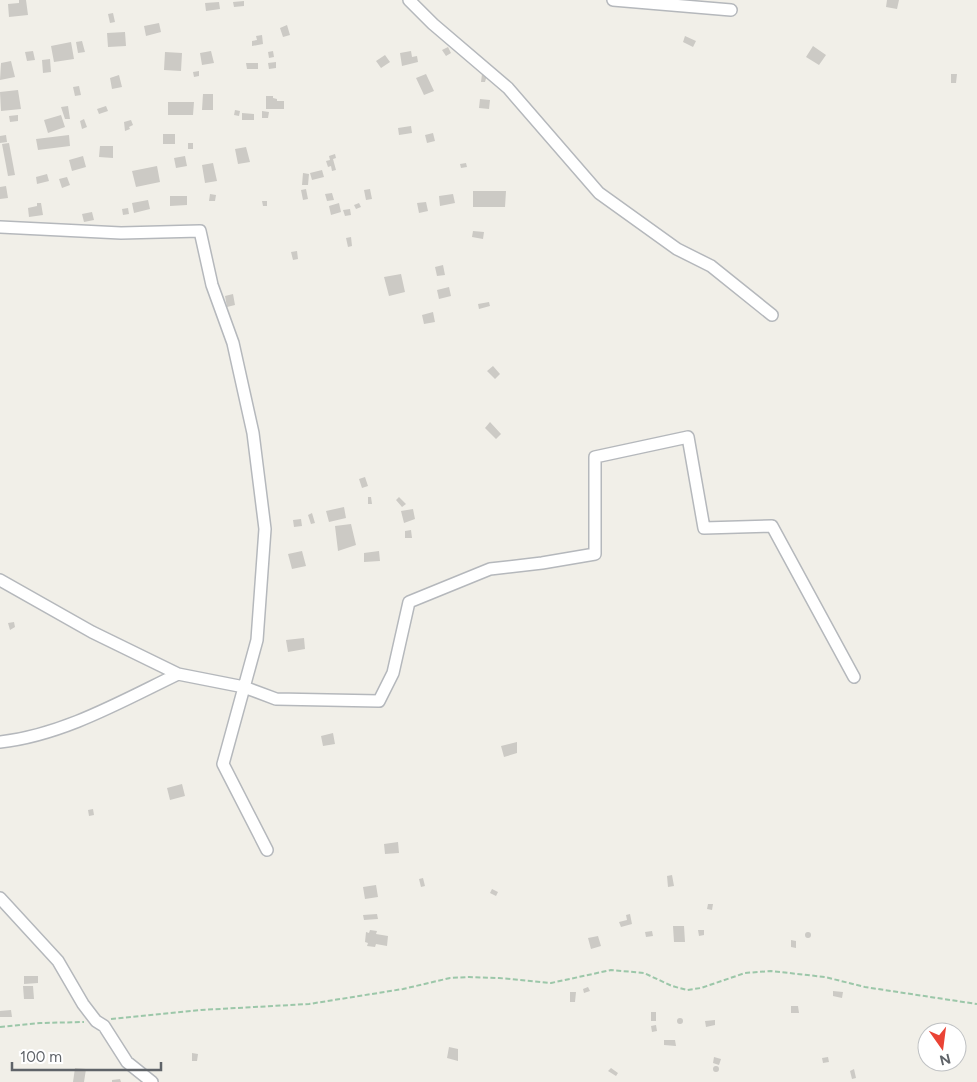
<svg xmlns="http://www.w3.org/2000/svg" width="977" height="1082" font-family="Figtree,sans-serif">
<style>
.building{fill:#cccac5}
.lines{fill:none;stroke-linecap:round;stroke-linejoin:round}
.street-casing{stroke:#b5b8bc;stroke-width:14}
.path{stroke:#9cc7a9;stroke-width:2;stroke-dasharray:5 2.5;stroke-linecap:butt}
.street{stroke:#fff;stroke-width:11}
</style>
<rect width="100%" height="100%" fill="#f1efe8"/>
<path class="building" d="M19,0h7l2,15 -19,2 -1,-13 11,-1z
M887,0h12l-2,9 -11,-2z
M244,1v5l-10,1 -1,-5z
M219,2l1,7 -14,2 -1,-8z
M113,13l2,9 -5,1 -2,-9z
M159,23l2,9 -15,4 -2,-10z
M287,25l3,10 -7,2 -3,-9z
M125,32l1,14 -18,1 -1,-14z
M262,35l1,9 -11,2v-5l5,-1 -1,-4z
M685,36l11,5 -3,6 -10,-5z
M82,41l3,11 -7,1 -2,-11z
M71,42l3,17 -20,3 -3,-16z
M813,46l13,9 -7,10 -13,-8z
M448,47l3,6 -5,3 -4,-6z
M33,51l2,9 -8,1 -2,-9z
M211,51l3,12 -12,2 -2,-12z
M273,51l1,6 -5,1 -1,-6z
M411,51l1,6 5,-1 1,6 -16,4 -2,-13z
M165,52l17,1 -1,18 -17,-1z
M385,55l5,7 -9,6 -5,-7z
M50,59l1,13 -8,1 -1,-13z
M11,61l4,16 -15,3 1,-17z
M276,62v6l-7,1 -1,-6z
M246,63h12v6h-11z
M199,71v5l-5,1 -1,-5z
M426,74l8,17 -10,4 -8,-17z
M482,74l5,1 -2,7h-4z
M951,74h6l-1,9h-5z
M119,75l3,12 -10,2 -2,-11z
M79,86l2,9 -6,1 -2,-9z
M18,90l3,19 -20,2 -1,-19z
M203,94h10v16h-11z
M266,96h7v2l4,1v2h7v8h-18z
M480,99l10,1 -1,9 -10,-1z
M168,102h26l-1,13h-25z
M68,106l2,13h-5l-4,-12z
M106,106l2,5 -9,3 -2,-5z
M235,110l5,1 -1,5 -5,-1z
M262,111l7,1 -1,6h-6z
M242,113l12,1v6h-12z
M18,115v6l-8,1 -1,-6z
M61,115l4,12 -17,6 -4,-13z
M84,119l3,8 -5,2 -2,-8z
M131,120l2,5 -4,2 1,2 -5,2 -1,-9z
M411,126l1,7 -13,2 -1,-7z
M433,133l2,8 -8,2 -2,-8z
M163,134h12v10h-12z
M6,135l1,7 -7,1v-7z
M69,135l1,11 -32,4 -2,-11z
M9,143l6,32 -7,1 -6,-32z
M188,143h5v6h-5z
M100,146h13v12l-14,-1z
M246,147l4,15 -12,2 -3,-15z
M335,154l1,4 -3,1 3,11 -4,1 -1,-5 -3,1 -2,-6 4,-1 -1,-4z
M83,156l3,11 -14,4 -3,-11z
M185,156l2,10 -11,2 -2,-10z
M213,163l4,18 -12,2 -3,-18z
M466,163l1,4 -6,1 -1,-4z
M157,166l3,16 -24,5 -4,-16z
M322,170l2,7 -12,3 -2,-7z
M303,173l6,1 -1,11h-6z
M47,174l2,7 -12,3 -1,-7z
M67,177l3,8 -8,3 -3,-9z
M6,186l2,12 -8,1v-12z
M306,189l2,10 -5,1 -2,-10z
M370,189l2,10 -6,1 -2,-10z
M473,191h33l-1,16h-32z
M332,193l2,7 -7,1 -2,-7z
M210,194l6,1 -1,6h-6z
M453,194l2,9 -15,3 -1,-10z
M170,196h17v9l-17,1z
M148,200l2,9 -16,4 -2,-10z
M262,201h5v5h-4z
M426,202l2,9 -9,2 -2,-10z
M37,203h4l2,12 -14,2 -1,-9 9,-2z
M339,203l2,9 -10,3 -2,-9z
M359,203l2,4 -5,2 -2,-4z
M128,208l1,6 -6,1 -1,-6z
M350,209l1,6 -6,1 -2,-6z
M92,212l2,8 -10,2 -2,-8z
M473,231l11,1 -1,7 -11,-2z
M351,237l1,9 -4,1 -2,-9z
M297,251l1,8 -5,1 -2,-8z
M443,265l2,10 -8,1 -2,-9z
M401,274l4,18 -16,4 -5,-19z
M449,287l2,9 -12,3 -2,-9z
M233,294l2,11 -8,2 -2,-11z
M489,302l1,4 -11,3 -1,-5z
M433,312l2,10 -11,2 -2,-9z
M493,366l7,8 -5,5 -8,-8z
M490,422l11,12 -5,5 -11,-11z
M365,477l3,9 -6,2 -3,-9z
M368,497h3l1,7h-4z
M399,497l7,7 -4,3 -6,-7z
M344,507l2,11 -17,4 -3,-11z
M413,509l2,10 -11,4 -3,-12z
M312,513l3,10 -4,1 -3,-9z
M301,519l1,7 -8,1 -1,-7z
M351,524l5,21 -18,6 -3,-25z
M411,530l1,8h-7v-7z
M302,551l4,15 -14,3 -4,-15z
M379,551l1,10 -16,1v-9z
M14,622l1,5 -5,3 -2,-7z
M304,638l1,11 -17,3 -2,-12z
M333,733l2,11 -12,2 -2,-10z
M517,742v11l-13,4 -3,-11z
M182,784l3,12 -15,4 -3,-12z
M93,809l1,6 -5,1 -1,-6z
M398,842l1,11 -14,1 -1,-10z
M672,875l2,11 -6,1 -1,-11z
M423,878l2,8 -4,1 -2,-8z
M376,885l2,12 -13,2 -2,-12z
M492,889l6,3 -2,4 -6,-3z
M708,904h5l-1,6 -5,-1z
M377,914l1,5 -14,1 -1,-5z
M630,914l2,10 -11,3 -2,-5 8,-2 -1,-5z
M673,926h11l1,16h-11z
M370,930l7,1 -1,3 12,2 -1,10 -11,-2 -1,3 -8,-1 1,-3 -3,-1 1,-10 3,1z
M698,930h6v5l-5,1z
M652,931l1,5 -7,1 -1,-5z
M805 935a3 3 0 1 1 6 0a3 3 0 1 1-6 0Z
M598,936l3,10 -10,3 -3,-11z
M791,940l5,1v7l-5,-1z
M24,976h14v7l-14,1z
M23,986h10l1,13h-10z
M588,987l2,4 -6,2 -1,-4z
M833,991l10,1 -1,6 -9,-2z
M570,992h6l-1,10h-5z
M791,1006h7l1,7h-8z
M11,1010l1,7h-12v-6z
M651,1012h5v9h-5z
M677 1021a3 3 0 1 1 6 0a3 3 0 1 1-6 0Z
M715,1020v5l-9,2 -1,-6z
M656,1025l1,6 -5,1 -1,-6z
M664,1040h11l1,6 -12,-1z
M449,1047l9,2v12l-11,-3z
M192,1053l6,1 -1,7h-5z
M714,1057l7,2 -2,6 -6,-2z
M828,1057l1,5 -6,1 -1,-5z
M713 1069a3 3 0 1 1 6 0a3 3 0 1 1-6 0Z
M75,1068l11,1 -2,13h-11z
M611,1068l7,5 -2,3 -8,-5z
M854,1069l2,9 -4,1 -2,-8z
M120,1079l1,3h-9v-2z"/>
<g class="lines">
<g class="street-casing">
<path id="street" d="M409,0l24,24 75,64 91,105 78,56 34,17 61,49
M613,0l118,10
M0,227l121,6 79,-2 12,54 21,58 20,90 12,96 -8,111 -34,124 44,86
M0,580l92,52 86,42 66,13 32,12 103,2 14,-28 16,-71 81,-33 52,-6 53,-9v-97l93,-20 16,91 68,-2 82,151
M0,742c63,-7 122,-41 178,-68
M0,898l58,63 25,43 13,17 8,5 23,36 25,20"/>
</g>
<path class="path" d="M111,1019l90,-9 108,-6 94,-15 47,-11 19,-1 30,1 52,5 60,-13 33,3 28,13 15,4 14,-2 44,-15 26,-2 54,6 40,10 112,17
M0,1027l40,-4 44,-1"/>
<use href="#street" class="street"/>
</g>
<g transform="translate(942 1047) rotate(166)"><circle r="24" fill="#ffffff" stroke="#bfc1c3"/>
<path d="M0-4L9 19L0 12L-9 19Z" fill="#ea4335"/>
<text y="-8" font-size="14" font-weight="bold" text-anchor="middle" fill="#5f6368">N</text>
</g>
<path d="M12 1062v8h149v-8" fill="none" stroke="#5f6368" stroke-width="2.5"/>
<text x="20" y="1062" font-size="15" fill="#5f6368" stroke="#ffffff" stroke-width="4" paint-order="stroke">100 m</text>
</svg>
